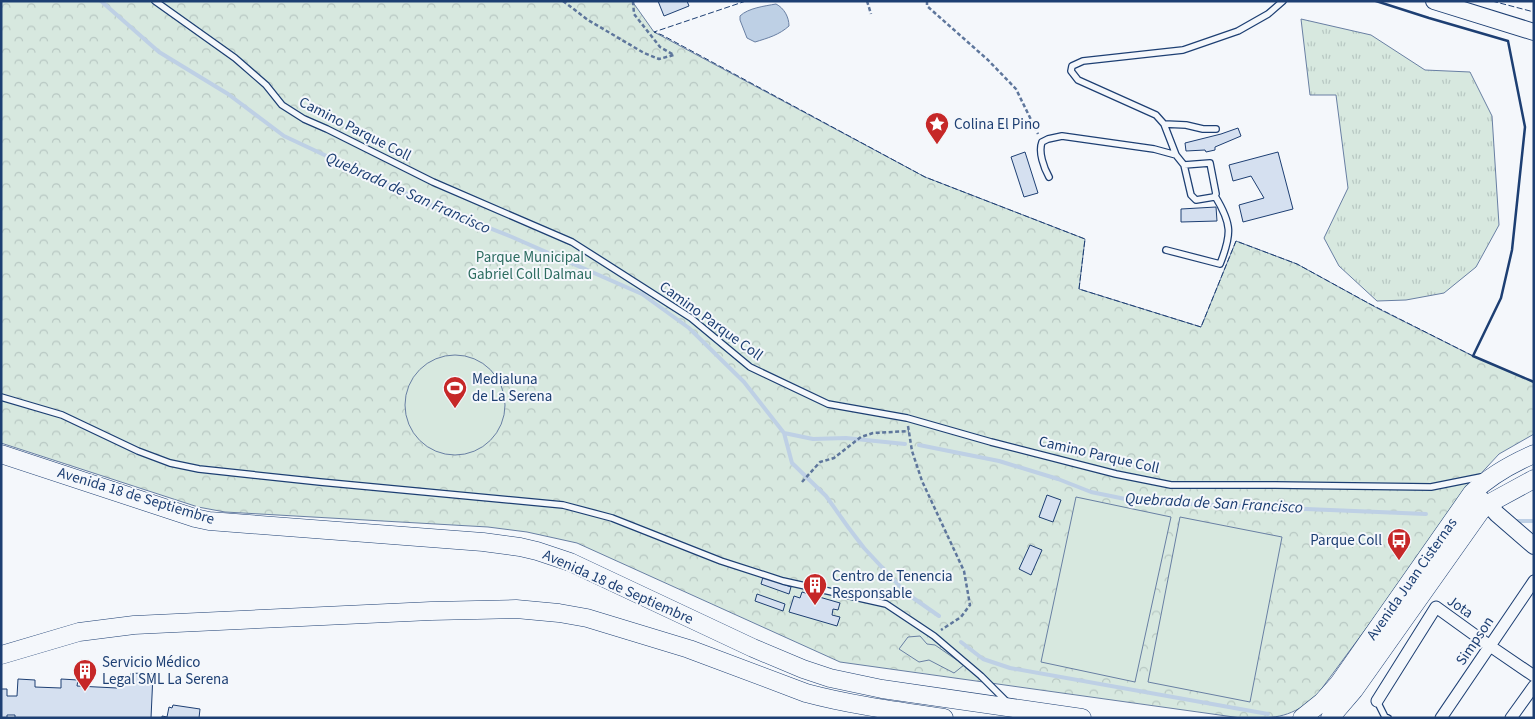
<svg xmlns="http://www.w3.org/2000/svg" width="1535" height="719" font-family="'Source Sans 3',sans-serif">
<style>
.grass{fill:url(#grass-tufts);stroke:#687fa3}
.park{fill:url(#park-crowns);stroke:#687fa3}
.pitch{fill:#d7e8df;stroke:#687fa3}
.water{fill:#bed0e5;stroke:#687fa3}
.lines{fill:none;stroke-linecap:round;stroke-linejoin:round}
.stream{stroke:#bed0e5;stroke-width:4}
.building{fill:#d5e0f0;stroke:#1d3f73}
.lane-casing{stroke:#1d3f73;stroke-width:8}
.street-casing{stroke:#1d3f73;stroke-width:13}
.secondary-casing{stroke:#1d3f73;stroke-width:18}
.primary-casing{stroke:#1d3f73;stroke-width:19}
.path{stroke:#5e769c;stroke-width:2.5;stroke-dasharray:4 2.5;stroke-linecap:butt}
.lane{stroke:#f4f7fb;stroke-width:5.5}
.street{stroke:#f4f7fb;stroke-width:11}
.secondary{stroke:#f4f7fb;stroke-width:16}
.primary{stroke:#f4f7fb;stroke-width:18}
.fence{stroke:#1d3f73;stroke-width:1;stroke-dasharray:6 2.5;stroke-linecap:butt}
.wall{stroke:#1d3f73;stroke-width:2.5}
.labels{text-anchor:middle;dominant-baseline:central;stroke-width:4;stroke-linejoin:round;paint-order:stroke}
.poi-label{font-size:15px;fill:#1d3f73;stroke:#f4f7fb;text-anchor:start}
.street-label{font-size:15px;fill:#1d3f73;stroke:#f4f7fb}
.park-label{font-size:15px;fill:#2c6c60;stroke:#f4f7fb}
.water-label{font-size:16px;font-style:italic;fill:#1d3f73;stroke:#f4f7fb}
</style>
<defs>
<pattern id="grass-tufts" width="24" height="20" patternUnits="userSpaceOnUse" patternTransform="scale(1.25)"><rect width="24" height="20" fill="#d7e8df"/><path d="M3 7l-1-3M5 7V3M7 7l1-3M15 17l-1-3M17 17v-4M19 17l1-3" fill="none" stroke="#b8c8c3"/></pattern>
<pattern id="park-crowns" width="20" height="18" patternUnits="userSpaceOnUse" patternTransform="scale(1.25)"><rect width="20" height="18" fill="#d7e8df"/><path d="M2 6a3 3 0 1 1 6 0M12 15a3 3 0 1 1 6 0" fill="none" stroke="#b8c8c3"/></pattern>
</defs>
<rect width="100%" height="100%" fill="#f4f7fb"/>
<path class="grass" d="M1301,19l70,16 54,35 45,2 22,44 7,109 -23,42 -32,26 -38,7 -29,1 -38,-35 -15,-28 24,-50 -12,-93h-26z"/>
<path class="park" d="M1,1h631l22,31 271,145 160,62 -6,50 122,38 35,-86 61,23 80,44 96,48 61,26v52l-35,20 -38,41 -68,97 -79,107c-28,20 -39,19 -73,19l-401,-56 -263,-119 -50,-11 -39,-5 -263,-15 -27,-5 -197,-64z"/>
<path class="pitch" d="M405 405a50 50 0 1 1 100 0a50 50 0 1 1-100 0Z
M1076,497l95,20 -36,165 -94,-20z
M1180,517l102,20 -32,165 -102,-20z
M920,636l7,8 8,1 29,20 -10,8 -25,-13 -10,2 -20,-13 9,-12z"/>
<path class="water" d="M776,4c8,4 13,13 13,22 -10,9 -21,12 -34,16l-8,-4 -7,-18v-4c8,-8 25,-10 36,-12z"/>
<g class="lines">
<path class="stream" d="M101,1l58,51 69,42 56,42 147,69 81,32 130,57 47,34 55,54 40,51 8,30 34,33 22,31 16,21 42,45 33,23
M784,433l29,6 33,-1 59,6
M919,445l80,16 59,18 33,13 49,10 286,12
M1517,521h17
M961,642l22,17 27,9 258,46"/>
</g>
<path class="building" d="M658,1h29l2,5 -25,10z
M1238,128l3,8 -26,11v3l-9,2 -1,-2 -19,1 -1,-8 36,-9z
M1025,152l13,41 -14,4 -13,-40z
M1278,152l15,57 -50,13 -4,-17 25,-7 -13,-22 -18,5 -4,-16z
M1216,207l1,14 -36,1v-13z
M1047,495l14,5 -8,22 -14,-5z
M1030,545l12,5 -11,25 -12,-6z
M763,577l28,10 -2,7 -28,-10z
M802,592l38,11 -2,7 -5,-1 -1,6 8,2 -3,9 -48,-14 5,-16 6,2z
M757,594l28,10 -2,7 -28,-10z
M131,673l22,1 -2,44h-136v-3h-8v3h-6v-29h6v7h10l1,-17 17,1v7l26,1v-9l17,1 -1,6 40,2v-8l13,1z
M173,705l27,4 -1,9h-37v-2l5,1 2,-10 3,1z"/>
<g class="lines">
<g class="lane-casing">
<path id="lane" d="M155,1l80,57 31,27 16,20 22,14 23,10 106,53 139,60 119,76 59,49 78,37 79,14 84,24 125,32 55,11h104l156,2 50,-10
M1164,124l22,1 17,4h13
M1184,165l26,-2 6,31 -2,3 -18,3 -5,-5 -7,-30 -8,-10 -12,-31 -8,-9 -78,-35 -7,-9 1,-5 11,-5 100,-11 55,-19 30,-17 15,-13
M1049,177c-5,-9 -11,-25 -7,-35l6,-3 14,-3 92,13 22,6
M1166,250l54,14c12,-30 12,-40 -5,-68
M1,397l61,18 76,36 32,12 29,6 121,13 243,23 49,13 109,43 62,20 103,23 48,32 47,40 27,27
M1377,701l8,16 3,1"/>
</g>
<g class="street-casing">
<path id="street" d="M1377,701l59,-94 54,39 44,30
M1441,718l93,-137
M1511,718l23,-32"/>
</g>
<g class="secondary-casing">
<path id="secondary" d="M1434,1l100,31
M1477,496l11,8 9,10 37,32"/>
</g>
<g class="primary-casing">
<path id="primary" d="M1,454l194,64 14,3 274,21 37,5 17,4 33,11 183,86 50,21 27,9 52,11 200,29
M1,655l78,-23 55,-7 297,-14 85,-2 43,4 28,5 102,31 117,44c45,12 91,18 138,25
M1302,718l20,-16 17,-19 133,-190c19,-18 39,-29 62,-39
M1330,718l24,-28 126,-178 8,-8 46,-25"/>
</g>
<path class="path" d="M563,1l25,19 56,33 15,6 15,-4 -14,-8 -26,-33 -1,-13
M867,1l4,13
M927,1v5l61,54 28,29 22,45
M908,426l4,25 10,30 42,90 6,34 -9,12 -20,13
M802,482l18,-20 14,-4 27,-21 12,-4 36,-2"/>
<use href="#lane" class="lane"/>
<use href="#street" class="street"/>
<use href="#secondary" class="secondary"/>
<use href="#primary" class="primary"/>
<path class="fence" d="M746,1l-92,31 8,3 263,142 160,62 -6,50 122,38 35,-86 61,23 73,40 103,52
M1492,1l42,11"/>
<path class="wall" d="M1376,1l53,17 79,23 17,86 -13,123 -11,48 -28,58 61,26"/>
</g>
<defs>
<g id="sight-pin" transform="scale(1.25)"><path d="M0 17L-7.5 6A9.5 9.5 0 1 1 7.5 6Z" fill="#c62828" stroke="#f4f7fb"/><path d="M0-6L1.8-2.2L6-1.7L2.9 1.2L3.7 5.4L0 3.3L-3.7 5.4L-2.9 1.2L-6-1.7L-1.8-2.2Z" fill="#fff"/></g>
<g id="stadium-pin" transform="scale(1.25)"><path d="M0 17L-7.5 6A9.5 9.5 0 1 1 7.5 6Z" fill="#c62828" stroke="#f4f7fb"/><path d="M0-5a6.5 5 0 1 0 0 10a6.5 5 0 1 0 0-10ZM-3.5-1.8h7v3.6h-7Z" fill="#fff"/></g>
<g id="bus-pin" transform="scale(1.25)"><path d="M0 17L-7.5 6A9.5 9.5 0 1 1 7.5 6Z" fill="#c62828" stroke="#f4f7fb"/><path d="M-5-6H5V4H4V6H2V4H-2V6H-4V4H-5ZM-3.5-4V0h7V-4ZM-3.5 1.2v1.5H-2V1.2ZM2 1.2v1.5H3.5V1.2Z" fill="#fff"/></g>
<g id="building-pin" transform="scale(1.25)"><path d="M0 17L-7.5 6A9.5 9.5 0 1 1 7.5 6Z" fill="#c62828" stroke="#f4f7fb"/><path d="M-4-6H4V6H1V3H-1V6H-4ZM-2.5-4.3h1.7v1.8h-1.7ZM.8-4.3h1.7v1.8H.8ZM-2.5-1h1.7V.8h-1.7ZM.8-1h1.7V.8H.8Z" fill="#fff"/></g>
</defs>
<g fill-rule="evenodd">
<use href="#sight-pin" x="937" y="124"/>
<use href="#stadium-pin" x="455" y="388"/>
<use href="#bus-pin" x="1399" y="540"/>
<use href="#building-pin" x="815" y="585"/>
<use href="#building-pin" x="85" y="671"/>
</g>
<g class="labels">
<g class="poi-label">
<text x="954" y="124">Colina El Pino</text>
<text x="472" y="379">Medialuna<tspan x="472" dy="17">de La Serena</tspan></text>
<text x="1382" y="540" text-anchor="end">Parque Coll</text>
<text x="832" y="576">Centro de Tenencia<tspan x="832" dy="17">Responsable</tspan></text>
<text x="102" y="662">Servicio Médico<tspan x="102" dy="17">Legal SML La Serena</tspan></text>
</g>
<g class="street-label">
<text transform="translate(355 129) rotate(27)">Camino Parque Coll</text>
<text transform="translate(711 321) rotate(36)">Camino Parque Coll</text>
<text transform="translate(1099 455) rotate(13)">Camino Parque Coll</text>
<text transform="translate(136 496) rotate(17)">Avenida 18 de Septiembre</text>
<text transform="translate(1412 579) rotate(-55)">Avenida Juan Cisternas</text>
<text transform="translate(618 587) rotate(24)">Avenida 18 de Septiembre</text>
<text transform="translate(1460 607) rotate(34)">Jota</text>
<text transform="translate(1475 641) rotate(-56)">Simpson</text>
</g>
<g class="park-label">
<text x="530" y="257">Parque Municipal<tspan x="530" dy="17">Gabriel Coll Dalmau</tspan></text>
</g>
<g class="water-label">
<text transform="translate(408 193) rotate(24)">Quebrada de San Francisco</text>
<text transform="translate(1214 503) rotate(3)">Quebrada de San Francisco</text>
</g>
</g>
<rect width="1535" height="719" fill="none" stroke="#1d3f73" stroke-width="5"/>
</svg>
